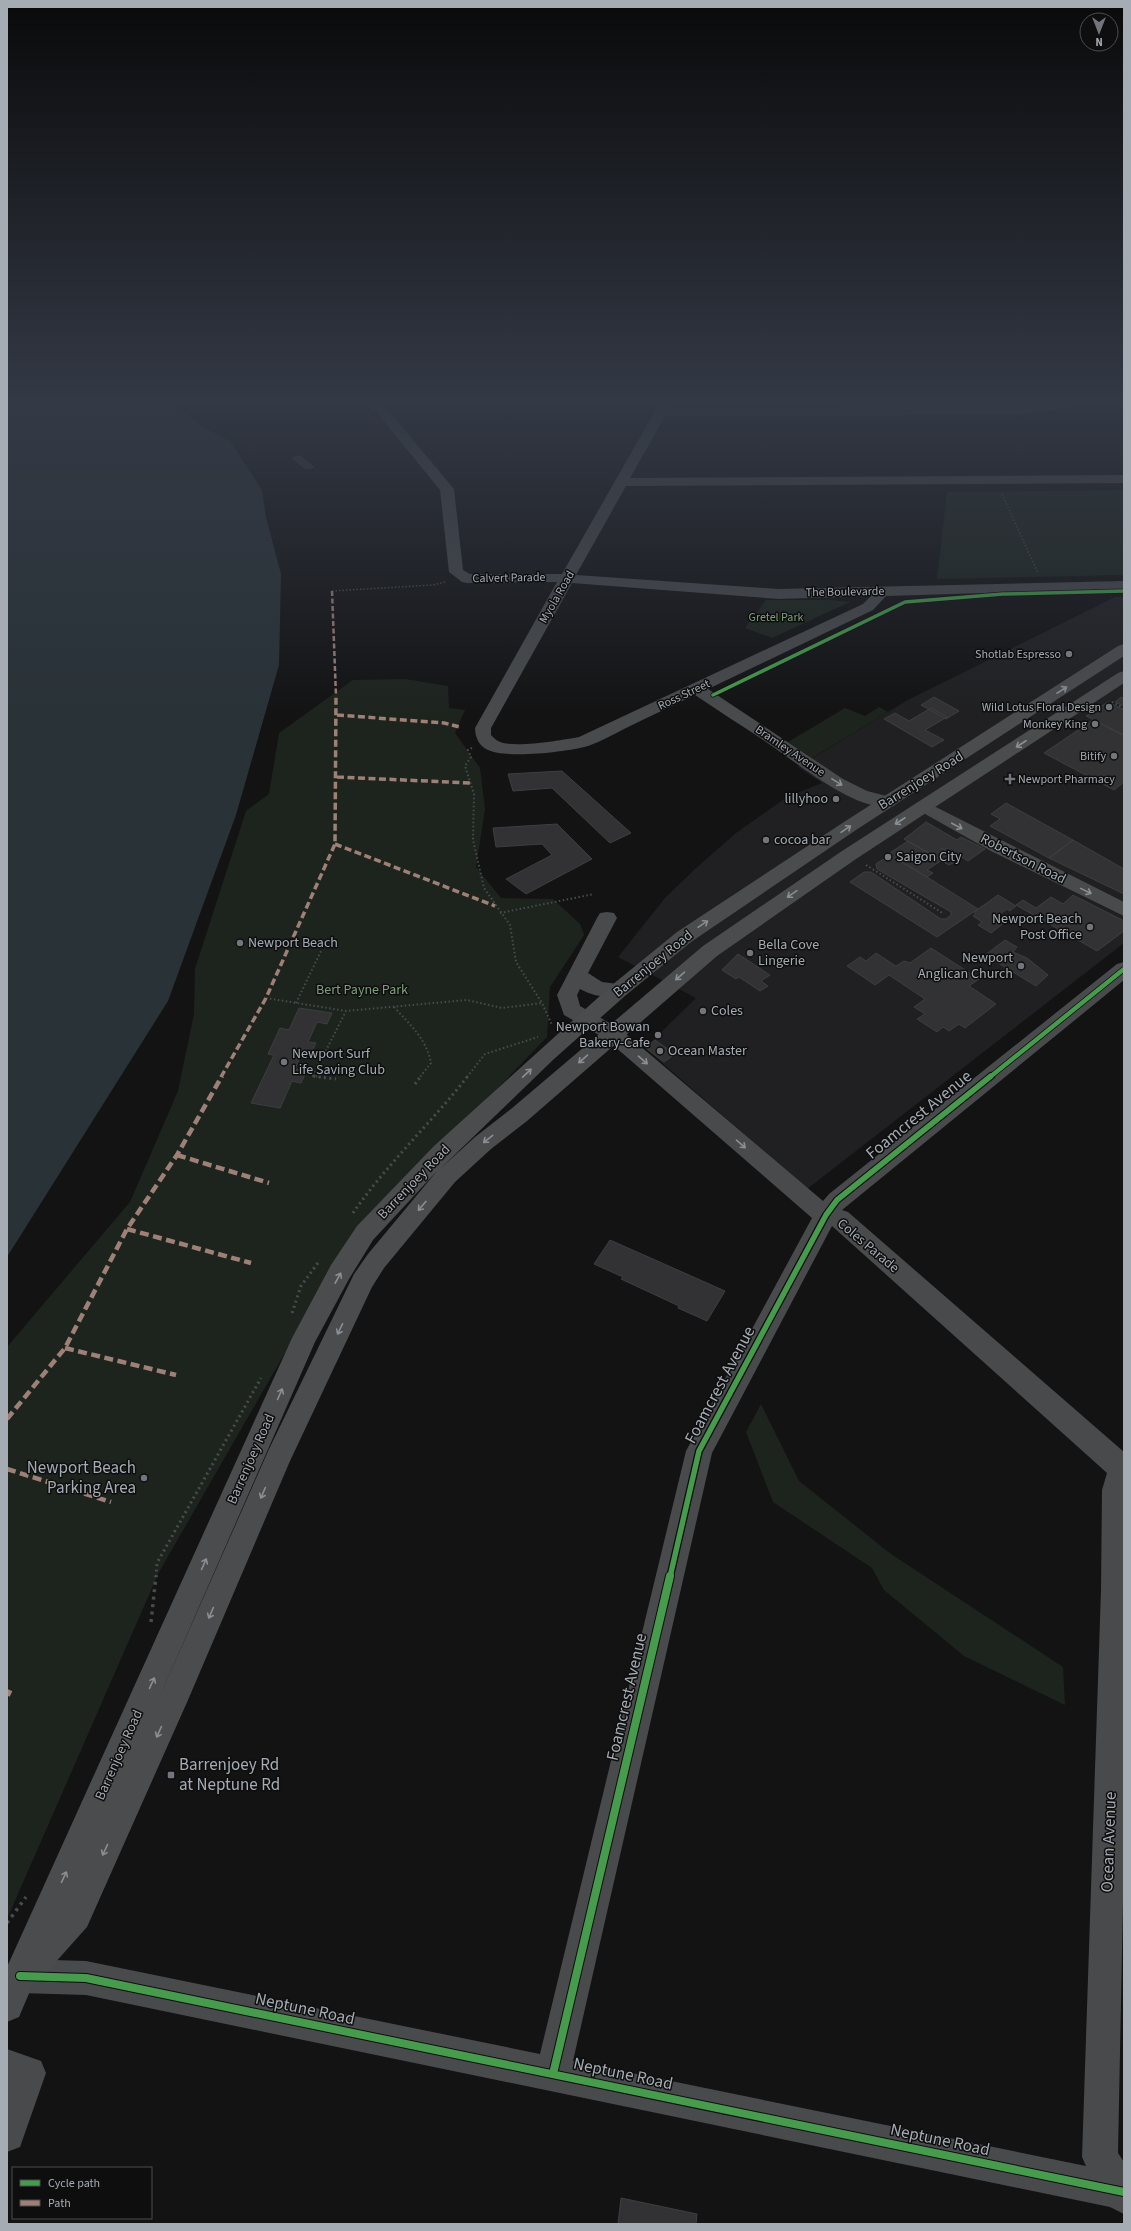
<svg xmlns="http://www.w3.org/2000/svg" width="1131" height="2231" font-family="'Source Sans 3',sans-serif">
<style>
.built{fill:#202022}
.green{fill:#1d241e}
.water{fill:#293237}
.building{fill:#323234;stroke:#3c3e40}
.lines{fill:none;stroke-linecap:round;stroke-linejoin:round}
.path-far3{stroke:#494b4e;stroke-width:1.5;stroke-dasharray:1.5 2;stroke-linecap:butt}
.path-far2{stroke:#494b4e;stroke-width:2;stroke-dasharray:1.5 2.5;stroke-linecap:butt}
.path-far1{stroke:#494b4e;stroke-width:3;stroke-dasharray:2 3.5;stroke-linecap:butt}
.path{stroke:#494b4e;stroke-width:3.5;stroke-dasharray:3 4.5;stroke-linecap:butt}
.minor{fill:#484a4c;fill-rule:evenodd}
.major{fill:#4a4c4e;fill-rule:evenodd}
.quiet-far3{stroke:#9e8076;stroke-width:2.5;stroke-dasharray:5 2.5;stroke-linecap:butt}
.quiet-far2{stroke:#9e8076;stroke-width:3.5;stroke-dasharray:7 3.5;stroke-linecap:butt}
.quiet-far1{stroke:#9e8076;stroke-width:4.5;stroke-dasharray:9 4.5;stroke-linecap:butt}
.quiet{stroke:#9e8076;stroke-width:6;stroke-dasharray:12 6;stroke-linecap:butt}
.cycleway-far3-casing{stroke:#0e0e0f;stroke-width:5}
.cycleway-far2-casing{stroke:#0e0e0f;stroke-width:6}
.cycleway-far1-casing{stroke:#0e0e0f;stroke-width:8}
.cycleway-casing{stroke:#0e0e0f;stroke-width:10}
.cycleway-far3{stroke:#469c4c;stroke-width:3.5}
.cycleway-far2{stroke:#469c4c;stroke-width:4.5}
.cycleway-far1{stroke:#469c4c;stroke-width:5.5}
.cycleway{stroke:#469c4c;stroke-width:8}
.oneway{stroke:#8a8f95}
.oneway2{stroke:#898f95}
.poi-dot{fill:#72767c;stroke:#0e0e0f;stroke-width:1.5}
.labels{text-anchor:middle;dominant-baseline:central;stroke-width:3;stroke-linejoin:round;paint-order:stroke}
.far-street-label{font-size:12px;fill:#a5acb4;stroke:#0e0e0f}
.far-park-label{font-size:12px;fill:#7e9f7c;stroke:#0e0e0f}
.far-poi-label{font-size:12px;fill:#a5acb4;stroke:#0e0e0f;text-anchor:end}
.street-label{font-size:14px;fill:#a5acb4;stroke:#0e0e0f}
.poi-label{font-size:14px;fill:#a5acb4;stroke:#0e0e0f;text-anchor:start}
.park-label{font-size:14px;fill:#7e9f7c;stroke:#0e0e0f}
.near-street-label{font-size:17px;fill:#a5acb4;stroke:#0e0e0f}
.near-poi-label{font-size:17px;fill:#a5acb4;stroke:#0e0e0f;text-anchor:end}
</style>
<rect width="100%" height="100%" fill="#131314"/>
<path class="built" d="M1115,597h9v346l-317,246 -162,-141 51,-50 -78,-41 47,-59 30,-29 41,-36 51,-36 35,-14 -24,-16 108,-66z"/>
<path class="green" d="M1124,490v85l-187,4 10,-87z
M766,600h62l22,2 -78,36 -27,-10z
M405,679l43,7 1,22 16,2 -10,23 25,35 5,41 -9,58 25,31 52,1 27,25 4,11 -34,52 -3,50 -200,208 -188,327 -152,347v-572l123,-145 48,-111 16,-77 1,-45 51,-158 23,-17 10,-61 74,-53z
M879,707l9,5 -76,46 -24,-16 57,-34 20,8z
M761,1404l38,77 92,73 172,113 2,38 -101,-49 -80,-66 -12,-22 -99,-66 -27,-70z"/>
<path class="water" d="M7,404h168l24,21 31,16 32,49 4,27 15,57 -2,91 -43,150 -68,186 -161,256z"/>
<path class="building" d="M300,456l14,11 -8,2 -14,-11z
M934,697l25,14 -13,8 -25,-14z
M1121,697l3,2v7l-9,-4z
M1108,702l16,8v25l-38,-19z
M931,708l16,9 -22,13 19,10 -12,7 -48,-28 11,-6 14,8z
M1093,720l31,16v46l-10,8 -70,-37z
M562,771l69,62 -21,10 -58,-55 -39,3 -5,-17z
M1006,803l67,37 -24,18 -59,-32 10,-7 -9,-5z
M926,822l31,18 4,-3 24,12 -17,12 -21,-13 -2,2 -4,-2 15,9 -4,2 3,3 -6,3 -45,-26z
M557,824l35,35 -66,35 -20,-15 46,-24 -10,-11 -46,3 -3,-19z
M1073,840l51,29v25l-75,-36z
M908,841l34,19 -15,10 6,3 -6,4 -39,-23z
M890,855l37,22 51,32 -41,28 -87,-55 14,-10h7l70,47h5l5,-4v-3l-74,-43 -1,-5z
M998,895l18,11 -6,5 -3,-2 -11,8 9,5 -14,11 -13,-8 4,-3 -9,-6 3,-2 -2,-2z
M1073,895l51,26v10l-27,20 -81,-46 7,-5 13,8 15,-11 12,7z
M1005,940l12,7 -4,5 14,6 21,17 -12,11 -51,-31z
M931,948l48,31 -10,7 27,18 -31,24 -6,-4 -10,7 -6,-4 -6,5 -20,-13 8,-5 -11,-7 11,-8 -36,-24 -14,10 -28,-19 13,-9 6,4 10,-8 20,13 8,-5 6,2z
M738,954l32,21 -9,6 7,5 -8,5 -21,-14 -3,2 -14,-9z
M299,1008l33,5 -5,11 -10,-2 -9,20 8,1 -4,8 -9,-1 -8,19 12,1 -6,13 -9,-2 -12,27 -29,-5 23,-48 -6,-1 12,-26 9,2z
M655,1040l20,14 -11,8 -18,-14z
M610,1240l115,51 -18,30 -29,-13 1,-2 -58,-27 2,-2 -29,-13z
M621,2198l76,16 -1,10h-78z"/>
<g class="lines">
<path class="path-far3" d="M1002,494l36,79
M332,591l101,-6 12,-3"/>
<path class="path-far2" d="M1112,702l12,6
M472,748l-4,2 3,7 -6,9 9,28 -1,46 11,48 26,37 6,37 26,41
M866,865l78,49
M500,913l94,-19
M266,998l80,13 121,-11 35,8 40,-5 10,22
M296,1003l26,-54
M394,1007c16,18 32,31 37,56l-11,14
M321,1077l-8,-1 33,-65
M467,1077l18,-23 53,-17"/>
<path class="path-far1" d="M313,1076l23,3
M415,1084l6,-8
M353,1213c34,-49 78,-90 115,-137
M292,1313l9,-27 19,-26
M156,1577l1,-14 104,-185"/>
<path class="path" d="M151,1622l5,-46
M7,1923l19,-26"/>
<path class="minor" d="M370,404h13l71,85 9,81 7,4h92l97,-170h12l-2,4 349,-1 23,-3h31l-6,4 -48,7 -353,1 -35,62 494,-3v8l-498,3 -50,89 203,14 345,-8v8l-238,7 -13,14 -165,79 135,90 24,12 27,7 3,4 -3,4c-34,9 -97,-43 -125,-62 -25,-17 -49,-32 -74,-49 -24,11 -48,23 -71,34 -12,6 -24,13 -36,17 -21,6 -81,13 -100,4 -9,-4 -13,-13 -13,-22l82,-146 -90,1 -5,-1 -13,-10 -9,-82zM572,583l207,16 92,-3 -8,8 -284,133c-16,3 -68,12 -81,4 -2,-1 -5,-4 -7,-6v-7z
M924,801l200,101v14l-133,-65 -73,-41 -3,-4 3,-4z
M607,912l7,1 3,5 -29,55 14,9 24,3 3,5 -3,5c-15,4 -32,2 -46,-6l-3,6 3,11 40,23 203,172 6,-7 288,-230 7,-2v18l-282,230 6,2 276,240v399l-6,302 6,9v52l-14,-7 -1024,-212 -66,-2 -12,-5 -1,-3 1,-21 12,-5 66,2 454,93 146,-603 126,-233 -206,-179 -42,-24 -7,-20 40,-77 3,-5zM832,1226l275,247 -5,17 -1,100 -19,567 4,9 -513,-105 139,-608z
M7,2049l34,12 5,12 -26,74 -13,5z"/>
<path class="major" d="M1124,644v12l-268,174 -165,112 -65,53 -72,64 -114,110 35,-32 36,-28 192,-163 139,-95 276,-178 6,-2v12l-268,176 -139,97 -190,165 -36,28 -36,33 -71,86 -12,19 -82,174 -102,239 -101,227 -42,47 -9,3 -17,40 -12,5v-55l285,-629 39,-73 26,-39 77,-80 178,-161 65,-53 167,-110 274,-176zM437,1171l-69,83 -14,20 -85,175 -113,256 159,-363 34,-63 24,-39z"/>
<path class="quiet-far3" d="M332,591l4,105"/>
<path class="quiet-far2" d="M337,715l107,8 16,4
M337,777l133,6
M335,844l160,62
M221,1077l45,-79 69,-154 1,-149"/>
<path class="quiet-far1" d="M177,1155l92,28
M127,1229l124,34
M65,1348l111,27
M7,1419l58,-71 62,-119 50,-74 45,-79
M7,1469l104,33"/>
<path class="quiet" d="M7,1692l4,2"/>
<g class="cycleway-far3-casing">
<path id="cycleway-far3" d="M713,695l192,-93 98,-8 121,-3"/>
</g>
<g class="cycleway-far2-casing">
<path id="cycleway-far2" d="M990,1077l134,-108"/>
</g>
<g class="cycleway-far1-casing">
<path id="cycleway-far1" d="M670,1577l29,-126 127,-236 11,-15 154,-124"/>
</g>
<g class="cycleway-casing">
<path id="cycleway" d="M20,1976l66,2 1038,214
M553,2074l117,-498"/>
</g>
<use href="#cycleway-far3" class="cycleway-far3"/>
<use href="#cycleway-far2" class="cycleway-far2"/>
<use href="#cycleway-far1" class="cycleway-far1"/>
<use href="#cycleway" class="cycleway"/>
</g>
<defs><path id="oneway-shaft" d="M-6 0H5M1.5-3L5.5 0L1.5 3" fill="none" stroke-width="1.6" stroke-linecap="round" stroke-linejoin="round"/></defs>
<g class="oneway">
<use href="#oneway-shaft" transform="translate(1062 690) rotate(-33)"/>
<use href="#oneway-shaft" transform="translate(1021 744) rotate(147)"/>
<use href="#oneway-shaft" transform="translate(900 821) rotate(147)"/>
<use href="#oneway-shaft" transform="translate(846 829) rotate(-34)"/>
<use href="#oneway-shaft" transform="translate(792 894) rotate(145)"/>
<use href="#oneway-shaft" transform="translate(703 924) rotate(-34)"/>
<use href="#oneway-shaft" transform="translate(680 976) rotate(139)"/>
<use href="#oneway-shaft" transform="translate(583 1059) rotate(139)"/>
<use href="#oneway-shaft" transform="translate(527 1073) rotate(-43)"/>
<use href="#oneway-shaft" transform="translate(488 1139) rotate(142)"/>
<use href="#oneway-shaft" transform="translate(422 1206) rotate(130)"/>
<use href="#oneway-shaft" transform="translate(338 1278) rotate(-61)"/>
<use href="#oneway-shaft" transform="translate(340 1329) rotate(116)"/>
<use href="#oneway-shaft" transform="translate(280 1394) rotate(-66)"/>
<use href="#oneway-shaft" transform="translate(263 1493) rotate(113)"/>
<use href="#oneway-shaft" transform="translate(204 1564) rotate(-66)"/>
<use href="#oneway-shaft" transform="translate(211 1613) rotate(113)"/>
<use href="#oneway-shaft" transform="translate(152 1683) rotate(-65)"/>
<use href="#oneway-shaft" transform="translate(159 1732) rotate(114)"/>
<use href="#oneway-shaft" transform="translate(105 1850) rotate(115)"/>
<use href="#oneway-shaft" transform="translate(64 1877) rotate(-65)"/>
</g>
<g class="oneway2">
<use href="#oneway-shaft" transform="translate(837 782) rotate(31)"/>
<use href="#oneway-shaft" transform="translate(957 826) rotate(28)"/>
<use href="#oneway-shaft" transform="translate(1086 891) rotate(26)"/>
<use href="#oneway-shaft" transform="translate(643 1060) rotate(41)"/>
<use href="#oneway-shaft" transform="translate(741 1144) rotate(41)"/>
</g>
<linearGradient id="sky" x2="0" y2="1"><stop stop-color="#0a0a0b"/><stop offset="0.56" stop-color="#333945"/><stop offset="1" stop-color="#333945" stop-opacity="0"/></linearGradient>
<rect width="1131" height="716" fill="url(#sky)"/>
<g class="poi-dot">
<circle cx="1069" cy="654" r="4"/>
<circle cx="1109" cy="707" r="4"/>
<circle cx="1095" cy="724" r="4"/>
<circle cx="1114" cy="756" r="4"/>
<path d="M1008 773h4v4h4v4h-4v4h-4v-4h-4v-4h4z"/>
<circle cx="836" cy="799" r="4"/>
<circle cx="766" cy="840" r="4"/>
<circle cx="888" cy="857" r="4"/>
<circle cx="1090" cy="927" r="4"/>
<circle cx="240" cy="943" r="4"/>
<circle cx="750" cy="953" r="4"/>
<circle cx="1021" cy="966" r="4"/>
<circle cx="703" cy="1011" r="4"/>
<circle cx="658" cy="1035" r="4"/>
<circle cx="660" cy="1051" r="4"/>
<circle cx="284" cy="1062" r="4"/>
<circle cx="144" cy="1478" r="4"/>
<rect x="167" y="1771" width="8" height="8" rx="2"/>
</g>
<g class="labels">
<g class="far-street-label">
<text transform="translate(509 578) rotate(-1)">Calvert Parade</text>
<text transform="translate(845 592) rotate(-1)">The Boulevarde</text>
<text transform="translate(557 597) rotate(-60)">Myola Road</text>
<text transform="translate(684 695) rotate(-25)">Ross Street</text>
<text transform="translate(790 751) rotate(34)">Bramley Avenue</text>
</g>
<g class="far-park-label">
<text x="776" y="617">Gretel Park</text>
</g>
<g class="far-poi-label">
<text x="1061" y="654">Shotlab Espresso</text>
<text x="1101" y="707">Wild Lotus Floral Design</text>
<text x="1087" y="724">Monkey King</text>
<text x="1106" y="756">Bitify</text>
<text x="1018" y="779" text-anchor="start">Newport Pharmacy</text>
</g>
<g class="street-label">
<text transform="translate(921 781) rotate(-32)">Barrenjoey Road</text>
<text transform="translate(1023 859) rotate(27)">Robertson Road</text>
<text transform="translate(653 964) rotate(-39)">Barrenjoey Road</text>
<text transform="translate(414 1182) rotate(-46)">Barrenjoey Road</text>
<text transform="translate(868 1246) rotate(40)">Coles Parade</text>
<text transform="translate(251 1459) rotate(-66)">Barrenjoey Road</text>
<text transform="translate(119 1755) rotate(-66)">Barrenjoey Road</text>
</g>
<g class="poi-label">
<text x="828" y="799" text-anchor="end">lillyhoo</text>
<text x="774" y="840">cocoa bar</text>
<text x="896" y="857">Saigon City</text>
<text x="1082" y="919" text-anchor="end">Newport Beach<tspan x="1082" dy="16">Post Office</tspan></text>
<text x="248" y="943">Newport Beach</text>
<text x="758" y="945">Bella Cove<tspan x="758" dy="16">Lingerie</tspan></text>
<text x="1013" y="958" text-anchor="end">Newport<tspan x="1013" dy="16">Anglican Church</tspan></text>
<text x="711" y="1011">Coles</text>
<text x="650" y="1027" text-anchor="end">Newport Bowan<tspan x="650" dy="16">Bakery-Cafe</tspan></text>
<text x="668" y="1051">Ocean Master</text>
<text x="292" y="1054">Newport Surf<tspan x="292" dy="16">Life Saving Club</tspan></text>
</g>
<g class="park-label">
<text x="362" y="990">Bert Payne Park</text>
</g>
<g class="near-street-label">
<text transform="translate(919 1115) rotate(-39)">Foamcrest Avenue</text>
<text transform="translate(720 1385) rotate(-62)">Foamcrest Avenue</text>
<text transform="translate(627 1697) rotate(-77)">Foamcrest Avenue</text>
<text transform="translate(1109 1842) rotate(-88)">Ocean Avenue</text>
<text transform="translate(305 2009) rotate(12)">Neptune Road</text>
<text transform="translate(623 2074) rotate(12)">Neptune Road</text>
<text transform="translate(940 2140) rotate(12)">Neptune Road</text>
</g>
<g class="near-poi-label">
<text x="136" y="1468">Newport Beach<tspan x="136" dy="20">Parking Area</tspan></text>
<text x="179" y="1765" text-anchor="start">Barrenjoey Rd<tspan x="179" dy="20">at Neptune Rd</tspan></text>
</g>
</g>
<rect width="1131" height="2231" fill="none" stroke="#a5acb4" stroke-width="16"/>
<rect x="12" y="2167" width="140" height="52" fill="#0e0e0f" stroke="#4a4d51"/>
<rect x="20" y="2180" width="20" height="6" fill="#469c4c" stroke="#4a4d51"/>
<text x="48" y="2187" font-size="12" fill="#a5acb4">Cycle path</text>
<rect x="20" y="2200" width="20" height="6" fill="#9e8076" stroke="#4a4d51"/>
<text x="48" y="2207" font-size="12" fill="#a5acb4">Path</text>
<g transform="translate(1099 32) rotate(180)"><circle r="19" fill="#0e0e0f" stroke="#4a4d51"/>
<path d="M0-3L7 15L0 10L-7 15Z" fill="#72767c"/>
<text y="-6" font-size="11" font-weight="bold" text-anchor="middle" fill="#a5acb4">N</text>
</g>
</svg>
